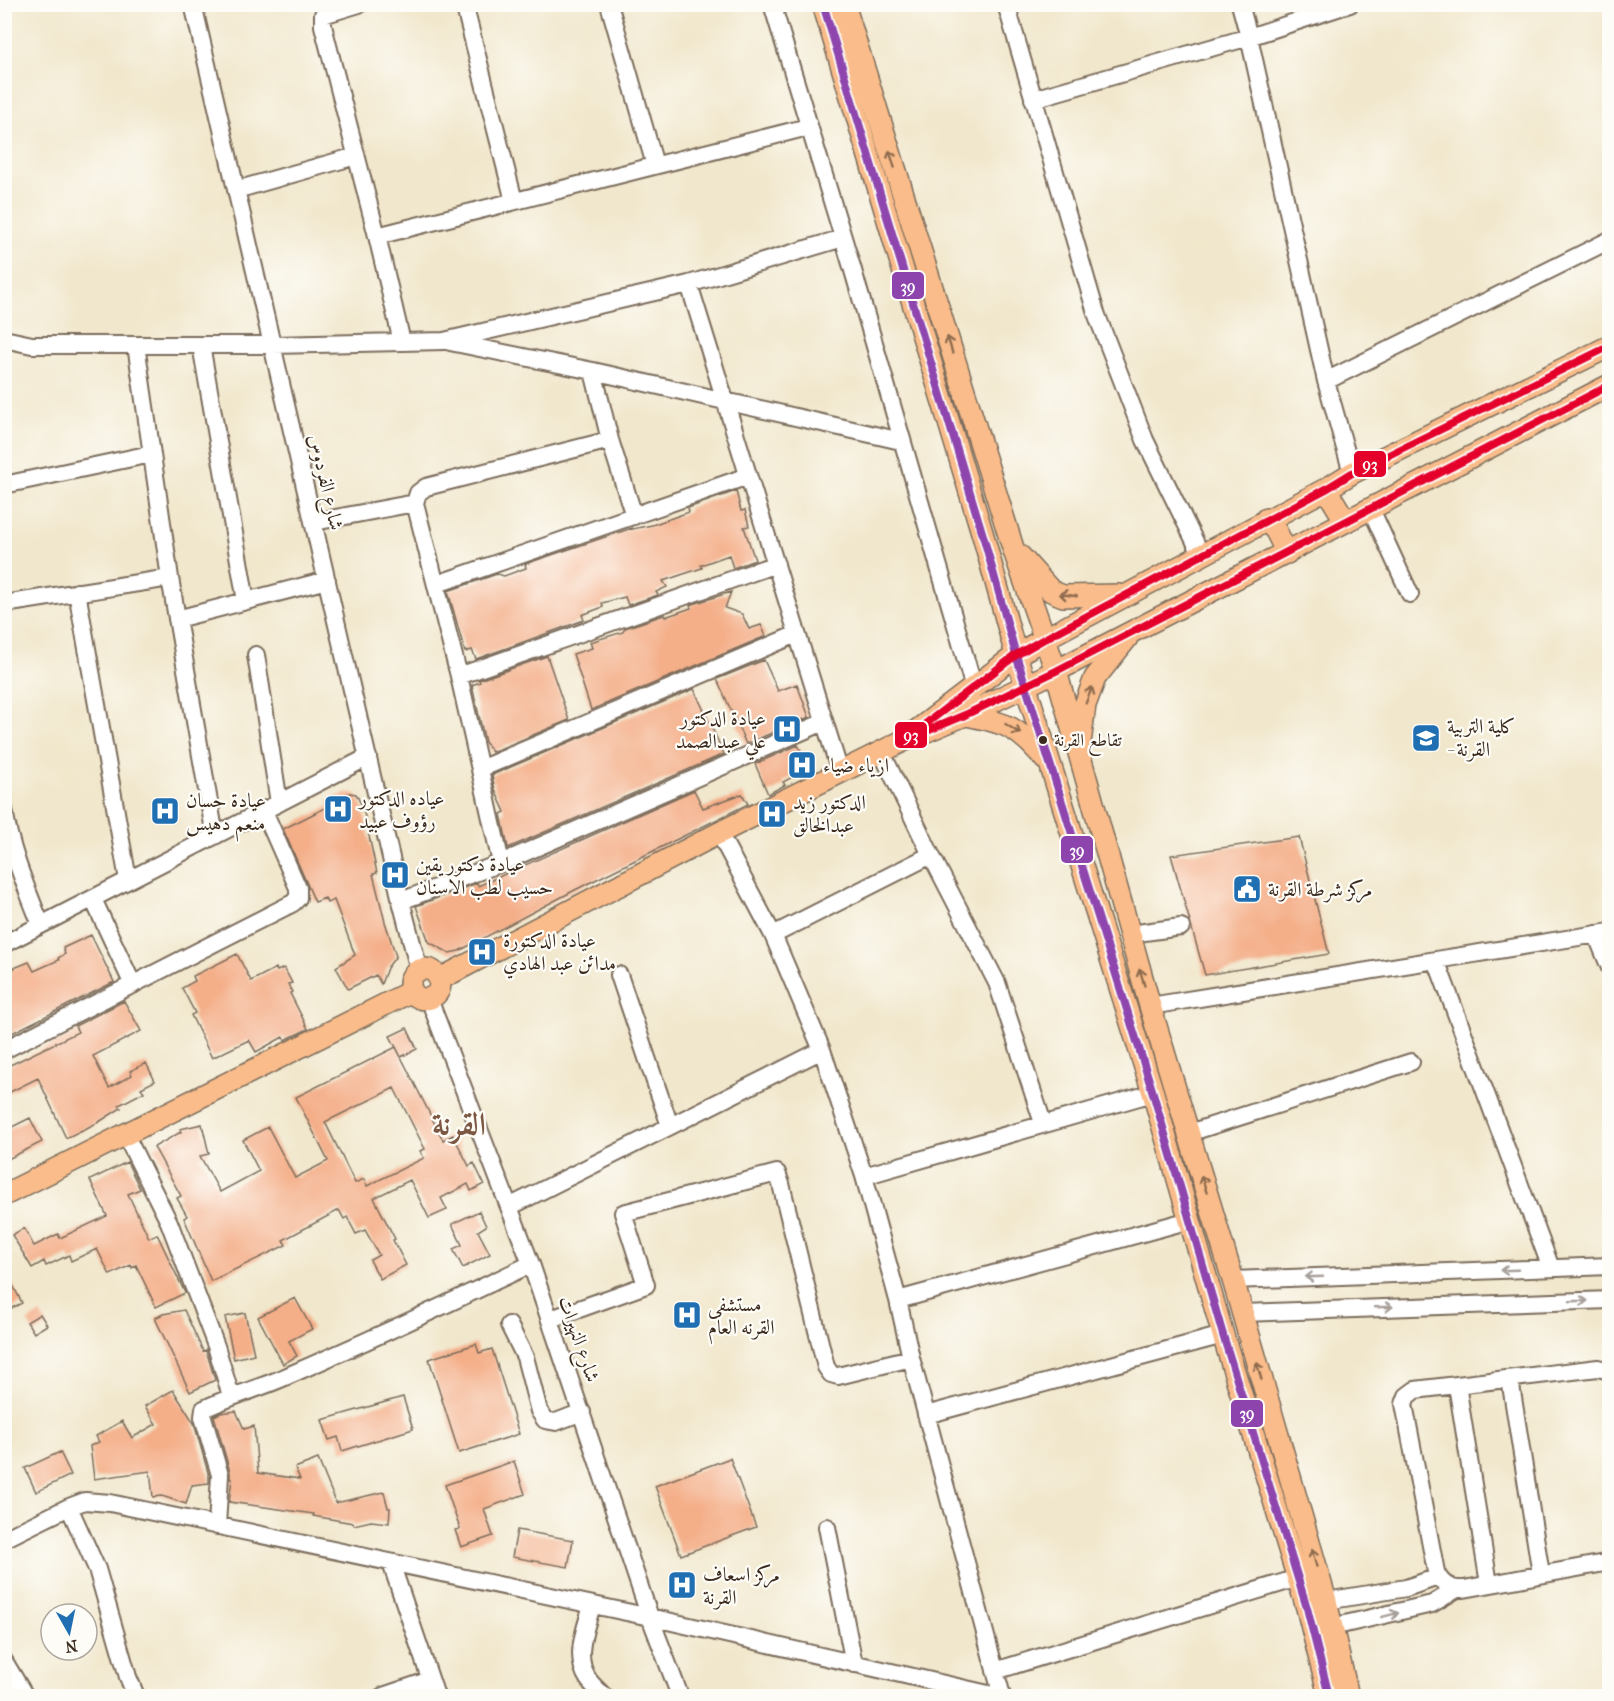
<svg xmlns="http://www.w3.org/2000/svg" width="1614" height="1701" font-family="'IM FELL French Canon',Amiri,serif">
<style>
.building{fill:#f4ae88;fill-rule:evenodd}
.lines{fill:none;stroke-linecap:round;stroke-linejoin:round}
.minor-casing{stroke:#7b6c5b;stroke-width:20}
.major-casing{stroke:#7b6c5b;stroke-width:24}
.minor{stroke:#fff;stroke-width:16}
.major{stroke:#f9bc8a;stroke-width:21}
.bus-1-casing{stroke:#fdfcf7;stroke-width:12}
.bus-2-casing{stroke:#fdfcf7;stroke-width:12}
.bus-1{stroke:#8e44ad;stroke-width:8}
.bus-2{stroke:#e4002b;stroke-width:8}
.oneway{stroke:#906c4f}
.oneway2{stroke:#a79f9a}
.bus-dot{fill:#3b2a1e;stroke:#fdfcf7;stroke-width:2}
.labels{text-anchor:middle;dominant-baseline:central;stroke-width:4.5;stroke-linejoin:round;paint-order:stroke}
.bus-label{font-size:18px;fill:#3b2a1e;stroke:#fdfcf7;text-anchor:start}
.street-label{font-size:20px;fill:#3b2a1e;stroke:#fdfcf7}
.poi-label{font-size:20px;fill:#3b2a1e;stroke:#fdfcf7;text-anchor:start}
.town-label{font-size:32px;font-weight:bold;fill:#7c5843;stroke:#fdfcf7}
.line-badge{stroke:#fdfcf7;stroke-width:2}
.badge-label{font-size:16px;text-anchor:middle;font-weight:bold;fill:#fff}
</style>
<rect width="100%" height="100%" fill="#fdfcf7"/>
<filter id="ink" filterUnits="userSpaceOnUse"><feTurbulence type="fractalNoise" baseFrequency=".0167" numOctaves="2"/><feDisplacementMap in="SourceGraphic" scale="12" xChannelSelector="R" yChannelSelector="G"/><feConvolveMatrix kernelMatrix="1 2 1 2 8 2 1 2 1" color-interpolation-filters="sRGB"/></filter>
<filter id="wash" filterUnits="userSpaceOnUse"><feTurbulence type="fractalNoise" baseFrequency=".008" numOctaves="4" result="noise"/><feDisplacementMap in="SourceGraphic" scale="24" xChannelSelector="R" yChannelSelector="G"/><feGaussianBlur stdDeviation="1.35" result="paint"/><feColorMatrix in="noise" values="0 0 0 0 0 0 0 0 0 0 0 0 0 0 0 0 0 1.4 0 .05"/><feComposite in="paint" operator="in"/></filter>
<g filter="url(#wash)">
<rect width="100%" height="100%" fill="#f1e7cc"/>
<g id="blocks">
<path class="building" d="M736,491l5,20 4,-1 4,16 -5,1 11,33 -22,8 -4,-13 -28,10 1,3 -39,13 4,6 -11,5 2,3 -30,10 -3,-8 -23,6 1,4 -21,8 2,5 -108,39 -4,-9 -7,2 -17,-61 49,-17 7,2 22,-8 -1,-4 107,-36v1l20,-4 37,-13 -1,-4z
M731,592l-6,16 17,6 7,15 12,-4 5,11 -175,74 -18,-56 19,-6 -2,-6 33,-10 2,-4 39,-13 1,2 26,-9 -1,-3z
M547,656l22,64 -77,32 -7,-10 -13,-57 8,-3 -1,-2z
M764,660l14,31 19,-7 12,33 -63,27 -29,-65z
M694,689l30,65 -216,94 -7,-34 4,-2 -10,-22 -3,-15z
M798,745l5,10 -9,5 6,13 -17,9 2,3 -17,9 -13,-30z
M694,790l9,18 39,-14 6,10 -173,86 -116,61 -10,2 -20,-11 -13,-36 61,-23 1,3z
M350,793l6,1 7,14 14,65 -4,1 12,48 11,34 -9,12 -6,16 -5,-9 -28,14 -12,-22 19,-12 -21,-55 -7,3 -2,-5 -10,4 -32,-73 46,-23 -1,-4 10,-6z
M1299,837l30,117 -124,21 -34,-120z
M91,935l23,47 -110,55v-65l25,-10 5,9 25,-11 -1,-2 7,-4 -2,-6z
M237,954l14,27 25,-13 1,3 7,-3 8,15 -4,1 4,8 -2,1 18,36 -23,11 -2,-3 -27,15 -7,-12 -37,18 -21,-43 4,-2 -13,-25 13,-7 -2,-5z
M124,1001l17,30 -48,25 16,32 23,-13 -2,-4 16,-8 9,18 -14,7 3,4 -25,13 2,3 -22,14 -33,16 -28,-60 -34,17v-27l74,-36 -3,-6z
M407,1028l10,21 -16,8 -11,-21z
M396,1047l47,93 10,-5 16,31 5,-3 10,21 -13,7 -3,-7 -27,14 6,12 -18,8 -19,-38 -36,18 21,41 -2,1 13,25 -26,14 -10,-19 9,-5 -14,-25 -9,4 -9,-17 -3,2 -5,-9 -56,30 3,5 -75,36 -27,-63 3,-2 -10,-18 4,-2 -27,-49 27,-15 -1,-3 22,-5 7,30 -9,2 20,36 39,-21 -16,-31 25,-13 27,51 33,-17 -32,-64zM394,1088l31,61 -5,2 4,7 -57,28 -3,-7 -9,4 -30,-61z
M30,1118l12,24 -38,19v-30z
M127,1162l13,27 -12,5 21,44 8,-4 28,59 -29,14 -20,-42 -4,3 -1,-3 -21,10 -13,-26 -26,12 -2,-6 -23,11 -2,-5 -12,7 -20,-33 12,-7 10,18 24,-12 2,4 47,-22 -17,-36z
M479,1211l7,15 -8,5 12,23 -27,14 -10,-19 9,-4 -10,-21z
M4,1268l18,35 -18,9z
M295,1298l17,31 -23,12 8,15 -14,8 -25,-47z
M184,1310l19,41 3,-1 9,30 -25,12 -35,-74 8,-4z
M245,1313l9,41 -20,5 -9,-42z
M40,1314l7,11 -13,8 -7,-11z
M476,1344l3,9 13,-4 27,85 -60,19 -30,-94z
M173,1390l21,33 15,53v7l-17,2 -6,19 -24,-8 -9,1 -3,-26 -56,8 -4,-33 9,-4 -3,-6 26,-15 10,17 24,-14 -11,-18z
M403,1397l10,32 -71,22 -4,-14 -9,3 -7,-20z
M236,1411l8,18 10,-3 4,47 42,6 -5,-11 23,-9 18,44 48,-11 4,16h2l-1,15 -18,-2 -17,4 -1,-2 -40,-7 1,-2 -85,-12 3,-23h-2v-7l-16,-56 6,-3z
M60,1452l11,23 -35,17 -11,-24z
M730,1458l26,69 -75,28 -26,-69z
M514,1461l11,33 -41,15 9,27 -32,11 -6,-17 5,-1 -15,-44z
M517,1530l56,10 -5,27 -56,-10z"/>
</g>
</g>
<g filter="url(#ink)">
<use href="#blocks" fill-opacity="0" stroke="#7b6c5b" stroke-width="1.5"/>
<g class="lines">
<g class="minor-casing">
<path id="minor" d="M193,4l208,897 18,69
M359,4l-36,11v11l54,210 25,106
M464,4l50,197
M609,4l46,161
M772,4l80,263 122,421
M1006,4l90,309 49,127 56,114
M1240,4l9,33 77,344 26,92
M1033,99l216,-62 101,-33
M236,190l120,-34
M377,236l431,-109
M689,284l151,488
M4,339l28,6h241l171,-4 245,-57 154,-46
M450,342l143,29 308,70
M136,345l34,233 45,258
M201,345l45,256
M593,371l17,69 24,76
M1326,381l284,-141
M4,485l147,-31
M1370,507l40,87
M314,522l101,-19
M437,584l311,-108
M77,592l51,288
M4,604l166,-26
M177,619l150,-39
M256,655l23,148
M459,676l317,-112
M881,751l50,104 66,128 46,140
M480,769l317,-135
M4,809c6,41 22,78 37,116
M719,833l54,102 49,115 42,126 34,124 13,58 91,338
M501,863l-42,-187 -44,-173 3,-10 8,-6 184,-47
M93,899l40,86
M401,901l100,-38 323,-141
M1130,934l51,-7
M1596,934l14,34
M773,935l158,-80
M4,944l364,-187
M1436,960l115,308
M619,975l51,151
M429,999l102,265 119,353 30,79
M1150,1006l460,-74
M4,1050l289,-147 5,-5v-10l-34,-77
M1189,1133l222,-71
M125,1134l44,88 47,124 15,50
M864,1176l289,-83
M509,1207l313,-157
M1233,1280l377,-14
M898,1300l292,-80
M1242,1313l368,-13
M551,1319l95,-34 -23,-72 154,-40 4,11 45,183 5,7 7,2 73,-18
M509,1325l16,32 14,54 6,9 11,2 26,-10
M1610,1371l-12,-3 -183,22 -8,6 -3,8 32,168c5,12 15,18 28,17l146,-27
M1510,1379l31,195
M1457,1385l32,199
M926,1415l297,-80
M69,1507l28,62 31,108 8,19
M217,1526l3,-51 -17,-58 1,-8c26,-13 54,-20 81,-32 83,-36 165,-74 246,-113
M827,1527l27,137
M4,1539l65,-32 16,-6 25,2 540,114 347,79
M391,1563l45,133
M1326,1601l80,-13 32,-11
M592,1605c-6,23 -19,51 -4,74 4,6 11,12 16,17
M1332,1627l100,-23 25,-15
M4,1661l21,35
M995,1671l303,-93
M383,1696l47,-16"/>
</g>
<g class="major-casing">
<path id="major" d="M823,4l161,535 32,116 137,438 70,242 84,273 22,88
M844,4l169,544 43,123 94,335 83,274 93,321 22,95
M1610,346l-258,127 -26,16 -282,150 -28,16 -113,86 62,-26 91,-44 554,-286
M1326,489l19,31
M1266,519l10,12 11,22
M1020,556l31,35 12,5 56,-1
M965,715c40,7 53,12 80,44
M1080,743l5,-38 10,-27 32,-40
M410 984a15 15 0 1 1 30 0a15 15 0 1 1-30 0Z
M440,979l279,-146 184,-92
M4,1195l408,-204"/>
</g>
<use href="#minor" class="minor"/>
<use href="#major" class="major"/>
<g class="bus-1-casing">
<path id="bus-1" d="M823,4l161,535 32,116 137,438 70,242 84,273 22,88"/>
</g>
<g class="bus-2-casing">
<path id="bus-2" d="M1610,346l-258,127 -26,16 -282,150 -28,16 -113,86 62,-26 91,-44 554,-286"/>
</g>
<use href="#bus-1" class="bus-1"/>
<use href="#bus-2" class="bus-2"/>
</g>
<defs><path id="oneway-shaft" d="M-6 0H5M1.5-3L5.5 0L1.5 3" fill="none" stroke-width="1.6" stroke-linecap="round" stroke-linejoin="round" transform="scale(1.5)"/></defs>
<g class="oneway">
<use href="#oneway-shaft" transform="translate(892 159) rotate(-107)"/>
<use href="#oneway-shaft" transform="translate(950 345) rotate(-107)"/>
<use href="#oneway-shaft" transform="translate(1068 595) rotate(-172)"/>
<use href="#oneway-shaft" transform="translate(1089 695) rotate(-69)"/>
<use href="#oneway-shaft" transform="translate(1013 729) rotate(33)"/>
<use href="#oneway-shaft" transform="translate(1142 977) rotate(-106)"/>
<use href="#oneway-shaft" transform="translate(1204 1184) rotate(-107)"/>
<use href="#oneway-shaft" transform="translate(1259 1371) rotate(-106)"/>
<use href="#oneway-shaft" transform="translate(1314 1558) rotate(-106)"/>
</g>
<g class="oneway2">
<use href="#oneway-shaft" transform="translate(1509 1270) rotate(178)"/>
<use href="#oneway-shaft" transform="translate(1314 1277) rotate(178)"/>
<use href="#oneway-shaft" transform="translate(1579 1301) rotate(-2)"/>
<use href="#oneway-shaft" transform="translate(1384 1307) rotate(-2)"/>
<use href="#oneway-shaft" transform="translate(1390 1615) rotate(-14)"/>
</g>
</g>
<defs>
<g id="hospital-square" transform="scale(1.5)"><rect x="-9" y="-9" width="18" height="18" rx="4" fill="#1f6fb2" stroke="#fdfcf7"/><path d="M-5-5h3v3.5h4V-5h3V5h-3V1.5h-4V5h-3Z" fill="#fff"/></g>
<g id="university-square" transform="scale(1.5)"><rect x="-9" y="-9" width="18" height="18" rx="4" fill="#1f6fb2" stroke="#fdfcf7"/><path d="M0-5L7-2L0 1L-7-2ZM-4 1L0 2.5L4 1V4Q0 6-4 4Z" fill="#fff"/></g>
<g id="civic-square" transform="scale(1.5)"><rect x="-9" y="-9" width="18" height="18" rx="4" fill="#1f6fb2" stroke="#fdfcf7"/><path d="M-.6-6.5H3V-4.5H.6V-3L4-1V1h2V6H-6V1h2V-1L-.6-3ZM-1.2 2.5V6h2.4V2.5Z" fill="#fff"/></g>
</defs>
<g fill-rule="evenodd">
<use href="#hospital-square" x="787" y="729"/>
<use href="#university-square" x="1426" y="738"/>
<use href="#hospital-square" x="802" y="765"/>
<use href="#hospital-square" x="338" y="809"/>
<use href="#hospital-square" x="165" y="811"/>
<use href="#hospital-square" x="772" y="814"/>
<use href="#hospital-square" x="395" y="875"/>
<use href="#civic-square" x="1247" y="889"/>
<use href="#hospital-square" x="482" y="952"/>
<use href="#hospital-square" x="687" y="1315"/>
<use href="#hospital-square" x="682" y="1585"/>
</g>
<circle class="bus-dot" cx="1043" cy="740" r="5"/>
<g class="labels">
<g class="bus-label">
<text x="1054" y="740">تقاطع القرنة</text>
</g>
<g class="street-label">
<text transform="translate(326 482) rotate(77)">شارع الفردوس</text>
<text transform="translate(579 1339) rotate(71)">شارع النهيرات</text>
</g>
<g class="poi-label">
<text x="766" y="718" text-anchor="end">عيادة الدكتور<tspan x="766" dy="23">علي عبدالصمد</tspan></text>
<text x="1447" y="726">كلية التربية<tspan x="1447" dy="23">- القرنة</tspan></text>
<text x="823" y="765">ازياء ضياء</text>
<text x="359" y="798">عياده الدكتور<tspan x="359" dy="23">رؤوف عبيد</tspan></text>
<text x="186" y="800">عيادة حسان<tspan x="186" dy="23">منعم دهيس</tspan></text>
<text x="793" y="802">الدكتور زيد<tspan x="793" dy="23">عبدالخالق</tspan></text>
<text x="416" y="864">عيادة دكتور يقين<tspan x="416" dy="23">حسيب لطب الاسنان</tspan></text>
<text x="1268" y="889">مركز شرطة القرنة</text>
<text x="503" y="940">عيادة الدكتورة<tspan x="503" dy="23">مدائن عبد الهادي</tspan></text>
<text x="708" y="1304">مستشفى<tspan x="708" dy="23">القرنه العام</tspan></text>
<text x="703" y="1574">مركز اسعاف<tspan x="703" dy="23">القرنة</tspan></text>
</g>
<g class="town-label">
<text x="459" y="1124">القرنة</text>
</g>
</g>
<g class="line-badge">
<rect x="891" y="271" width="34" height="29" rx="6" fill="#8e44ad"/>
<rect x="1353" y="450" width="34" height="28" rx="6" fill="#e4002b"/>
<rect x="894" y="721" width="34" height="28" rx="6" fill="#e4002b"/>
<rect x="1060" y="835" width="34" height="29" rx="6" fill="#8e44ad"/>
<rect x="1230" y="1399" width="34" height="29" rx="6" fill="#8e44ad"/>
</g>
<g class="badge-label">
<text x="908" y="292">39</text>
<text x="1370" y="470">93</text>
<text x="911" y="741">93</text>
<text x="1077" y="856">39</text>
<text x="1247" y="1419">39</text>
</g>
<rect width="1614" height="1701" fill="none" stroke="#fdfcf7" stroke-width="24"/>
<g transform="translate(69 1632) rotate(171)"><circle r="28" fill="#fdfcf7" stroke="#afa8a0" stroke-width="1.5"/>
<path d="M0-4.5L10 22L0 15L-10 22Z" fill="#1f6fb2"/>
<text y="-9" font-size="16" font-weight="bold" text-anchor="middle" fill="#3b2a1e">N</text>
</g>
</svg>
